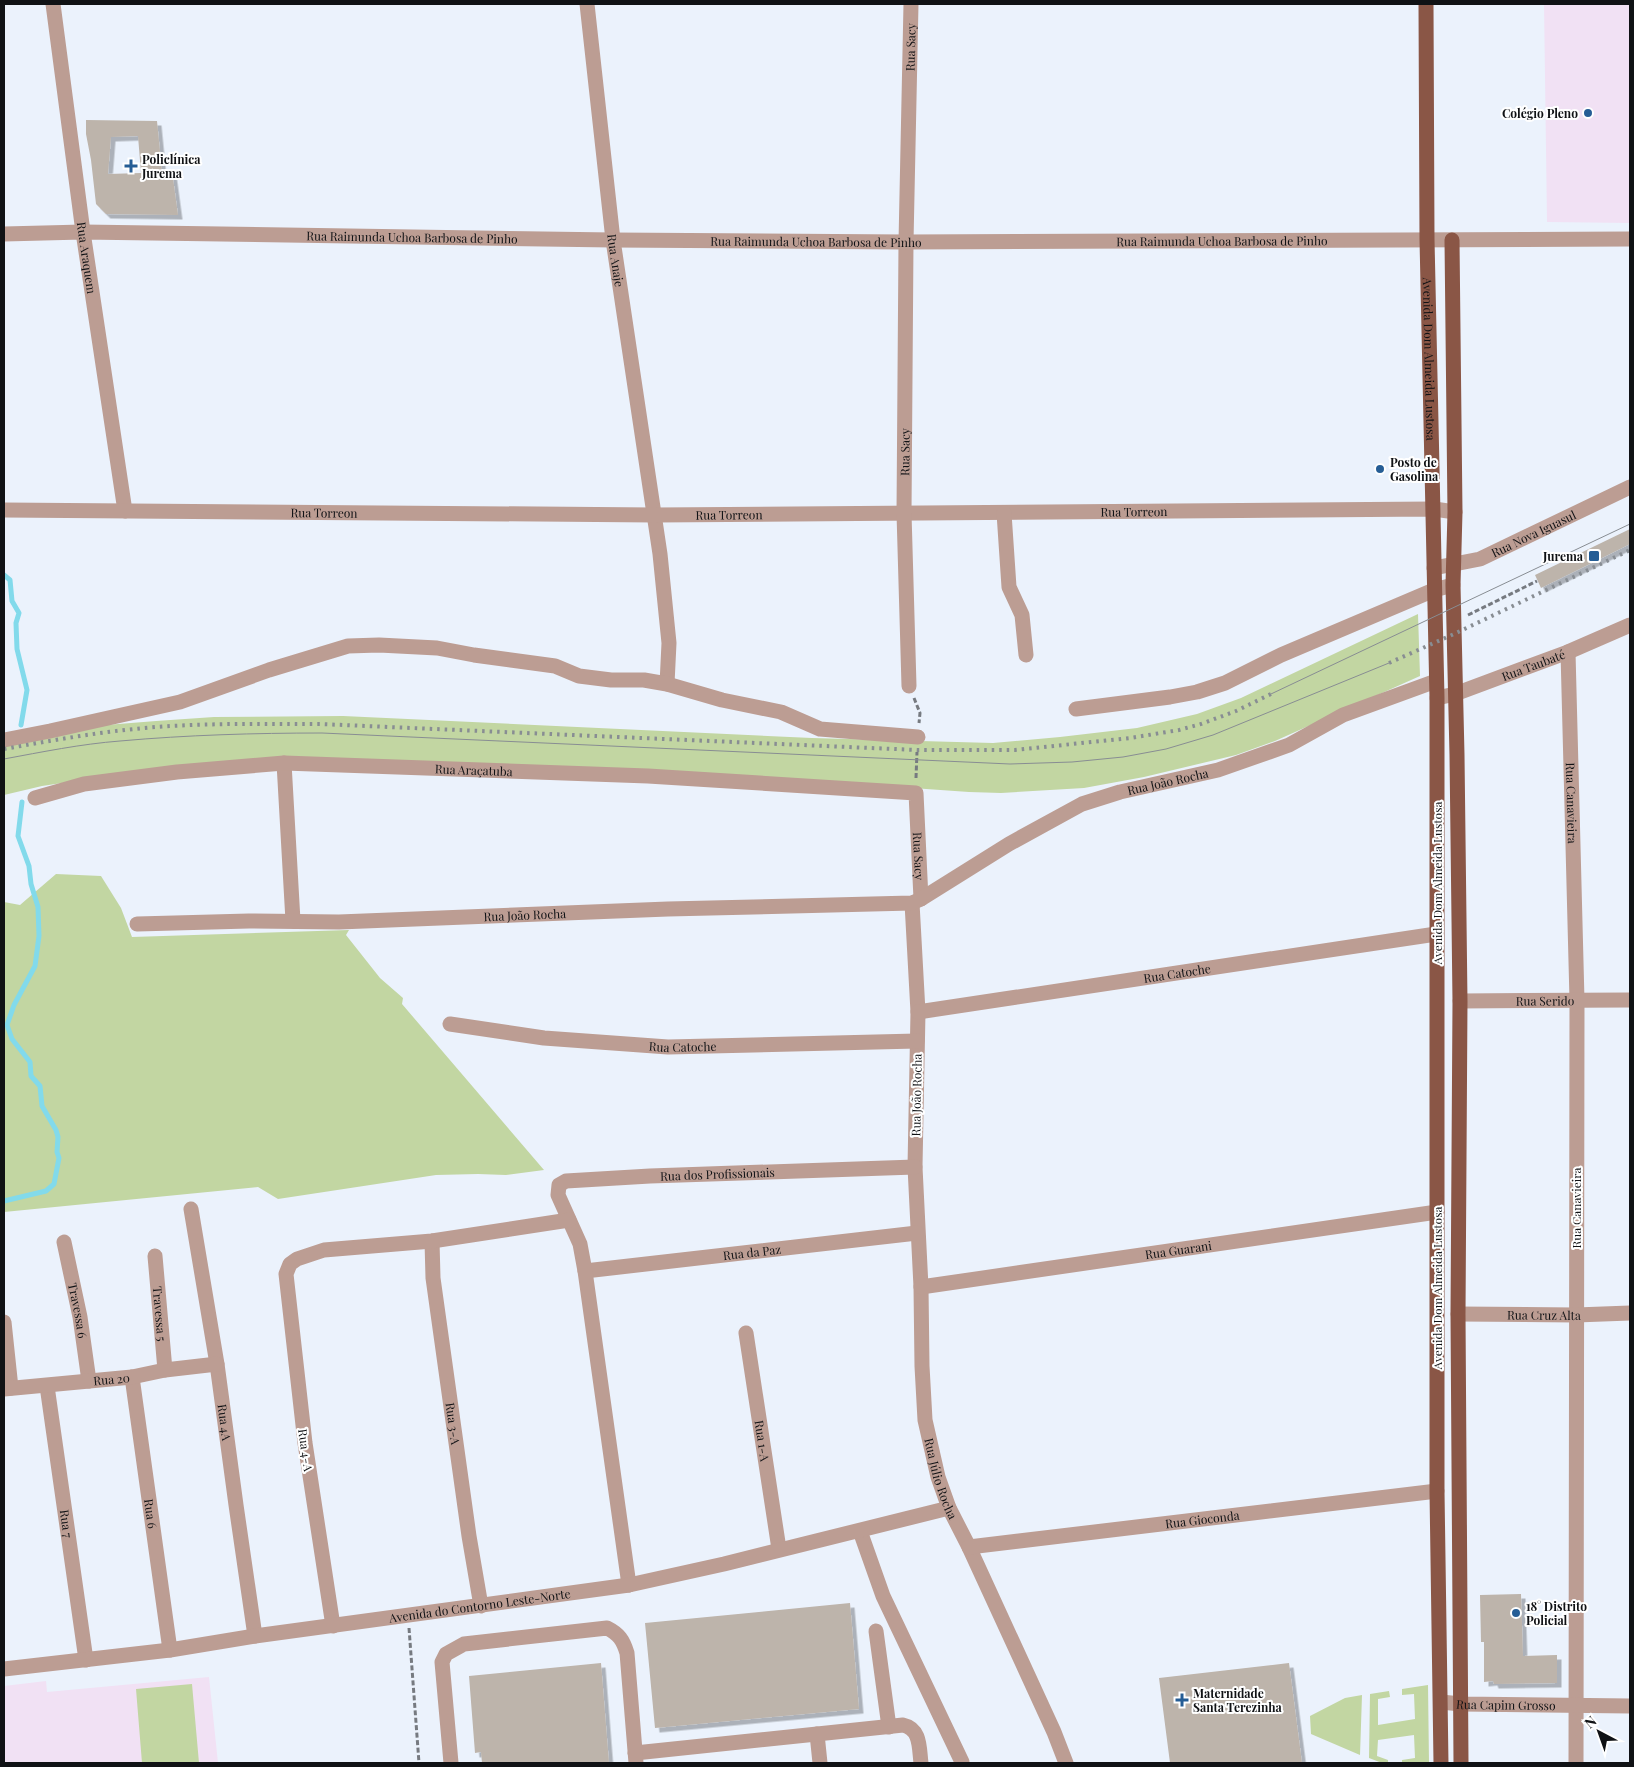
<svg xmlns="http://www.w3.org/2000/svg" width="1634" height="1767" font-family="'Playfair Display',serif">
<style>
.education{fill:#f1e1f4}
.green{fill:#c2d6a2}
.lines{fill:none;stroke-linecap:round;stroke-linejoin:round}
.stream{stroke:#82daeb;stroke-width:5}
.building{fill:#bdb4ab;fill-rule:evenodd;filter:url(#shadow)}
.path{stroke:#767a80;stroke-width:3;stroke-dasharray:5 2.5;stroke-linecap:butt}
.minor{stroke:#bc9d93;stroke-width:15}
.major{stroke:#8a5646;stroke-width:15}
.tram{stroke:#888d93;stroke-width:1}
.rail{stroke:#888d93;stroke-width:4;stroke-dasharray:2.5 5;stroke-linecap:butt}
.poi-dot{fill:#255d95;stroke:#fff;stroke-width:2}
.labels{text-anchor:middle;dominant-baseline:central;stroke-width:4;stroke-linejoin:round;paint-order:stroke}
.street-label{font-size:12px;fill:#101215;stroke:#fff}
.poi-label{font-size:12px;font-weight:bold;fill:#101215;stroke:#fff;text-anchor:start}
</style>
<defs>
<filter id="shadow"><feDropShadow dx="4.5" dy="4.5" stdDeviation="0" flood-color="#0004"/></filter>
</defs>
<rect width="100%" height="100%" fill="#ebf2fc"/>
<path class="education" d="M1544,4h86v219l-83,-1z
M209,1677l9,86h-214v-77l42,-5 1,11z"/>
<path class="green" d="M1418,614l2,62 -145,65 -39,14 -92,22 -60,11 -83,5 -32,-1 -330,-23 -268,-9 -196,6 -133,20 -38,9v-53l102,-17 50,-4 58,-4 129,-1 469,22 181,5 67,-6 77,-9 60,-14 44,-16z
M56,874l45,2 20,32 11,29 217,-7 -3,5 34,43 23,20 -1,6 142,166 -38,5 -28,-1 -42,1 -158,24 -20,-12 -254,25v-310l16,3z
M192,1684l7,79h-57l-6,-74z
M1428,1685l1,78h-27v-3l13,-2 -1,-23 -36,5 -1,16 11,4v3h-6l-13,-5 1,-64 19,-3 1,6 -12,2v26l37,-6 -1,-25 -12,1v-6z
M1362,1695l-2,60 -49,-21 -1,-18 35,-18z"/>
<g class="lines">
<path class="stream" d="M4,575l6,5 2,21 7,12 -3,10 1,26 10,41 -6,35
M4,1201l42,-10 8,-7 5,-26 -2,-6 1,-15 -2,-7 -14,-24 -2,-20 -9,-10 -1,-14 -18,-23 -5,-14 7,-20 21,-39 4,-30 -1,-29 -7,-23 -2,-18 -11,-30 4,-34"/>
</g>
<path class="building" d="M86,120l71,1 5,51 10,-1 6,44 -72,-1 -10,-10 -5,-44 -5,-26zM138,136l3,37 -33,1 3,-37z
M1630,529v15l-89,44 -6,-13z
M1521,1594l2,62 34,-1v28l-63,1 -1,-3 -9,1v-40h-3l-1,-47z
M850,1603l9,106 -204,19 -10,-105z
M601,1663l8,100h-127l-1,-11 -6,1 -6,-77z
M1289,1663l13,100h-132l-11,-85z"/>
<g class="lines">
<path class="path" d="M1468,615l69,-34
M914,698l6,15 -1,10
M916,778l1,-26
M409,1628l10,135"/>
<g class="minor">
<path id="s1" d="M53,4l30,228 42,279"/>
<path id="s2" d="M587,4l26,236 47,314 9,89 -2,41"/>
<path id="s3" d="M4,234l79,-2 530,8 293,2 724,-3"/>
<path id="s4" d="M4,510l651,5 779,-6 21,3"/>
<path d="M1004,513l5,74 13,28 4,40"/>
<path id="s5" d="M1434,568l46,-9 150,-72"/>
<path id="s6" d="M1568,652l9,348 -1,763"/>
<path id="s7" d="M909,686l-5,-173 2,-271 5,-238"/>
<path id="s8" d="M1437,698l18,-4 113,-42 62,-27"/>
<path d="M1076,709l94,-12 27,-5 28,-9 56,-28 153,-65 19,-5"/>
<path d="M4,740l46,-9 130,-29 89,-32 79,-24 31,-1 58,3 37,7 81,11 24,10 32,4h33l23,4 55,16 59,12 39,17 98,8"/>
<path d="M284,763l9,158"/>
<path id="s9" d="M35,798l49,-14 93,-12 107,-9 364,13 268,17 5,106"/>
<path id="s10" d="M912,903l6,109 -3,155 6,120 1,79 3,54 13,57 11,31 20,39 85,185 12,31"/>
<path id="s11" d="M137,924l112,-3 90,1 329,-13 244,-6 9,-4 88,-55 73,-40 38,-12 98,-22 71,-25 54,-30 93,-34"/>
<path id="s12" d="M1460,1001l170,-1"/>
<path id="s13" d="M918,1012l518,-78"/>
<path id="s14" d="M450,1024l94,14 124,9 249,-6"/>
<path id="s15" d="M191,1209l26,155 19,141 19,131"/>
<path id="s16" d="M432,1241l1,37 36,258 12,70"/>
<path id="s17" d="M64,1242l16,75 9,64"/>
<path id="s18" d="M155,1256l10,114"/>
<path id="s19" d="M585,1271l332,-38"/>
<path id="s20" d="M921,1287l516,-75"/>
<path id="s21" d="M1458,1314l118,1 54,-2"/>
<path d="M4,1322l7,66"/>
<path id="s22" d="M746,1333l33,216"/>
<path id="s23" d="M132,1377l38,273"/>
<path id="s24" d="M47,1386l39,274"/>
<path id="s25" d="M4,1389l128,-12 33,-7 52,-6"/>
<path d="M860,1531l23,65 79,166"/>
<path id="s26" d="M969,1547l468,-56"/>
<path id="s27" d="M629,1585l-44,-314 -5,-27 -22,-49 1,-10 7,-4 84,-5 265,-9"/>
<path d="M333,1626l-28,-183 -19,-169 4,-10 7,-5 27,-9 108,-9 137,-21"/>
<path d="M876,1631l13,96"/>
<path id="s28" d="M4,1669l166,-19 85,-14 374,-51 95,-21 225,-56"/>
<path id="s29" d="M1441,1702l20,2 169,2"/>
<path d="M817,1734l3,29"/>
<path d="M635,1753l268,-28c18,4 16,23 18,38"/>
<path d="M451,1763l-9,-101 4,-8 18,-10 143,-16c12,6 16,12 20,25l9,110"/>
</g>
<g class="major">
<path id="s30" d="M1426,4l1,235 10,459v793l4,272"/>
<path d="M1452,240l3,272 -2,73 4,170 3,246 -2,313 3,449"/>
</g>
<path class="tram" d="M1271,694l359,-170
M4,759c38,-7 77,-15 116,-18 67,-6 135,-8 202,-8l688,31 62,-2 51,-5 43,-8 47,-14 176,-72"/>
<path class="rail" d="M1389,663l65,-29 176,-84
M4,749c50,-9 100,-18 152,-22 54,-4 109,-3 164,-3l597,26h98l115,-12 49,-8 22,-6 35,-13 35,-17"/>
</g>
<g class="poi-dot">
<circle cx="1588" cy="113" r="5"/>
<path d="M128.5 158.5h5v5h5v5h-5v5h-5v-5h-5v-5h5z"/>
<circle cx="1380" cy="469" r="5"/>
<rect x="1588" y="550" width="12" height="12" rx="2.5"/>
<circle cx="1516" cy="1613" r="5"/>
<path d="M1179.5 1692.5h5v5h5v5h-5v5h-5v-5h-5v-5h5z"/>
</g>
<g class="labels">
<g class="street-label">
<text stroke="none"><textPath href="#s7" startOffset="639">Rua Sacy</textPath></text>
<text stroke="none"><textPath href="#s3" startOffset="408">Rua Raimunda Uchoa Barbosa de Pinho</textPath></text>
<text stroke="none"><textPath href="#s3" startOffset="1218">Rua Raimunda Uchoa Barbosa de Pinho</textPath></text>
<text stroke="none"><textPath href="#s3" startOffset="812">Rua Raimunda Uchoa Barbosa de Pinho</textPath></text>
<text stroke="none"><textPath href="#s1" startOffset="256">Rua Araquem</textPath></text>
<text stroke="none"><textPath href="#s2" startOffset="258">Rua Anaje</textPath></text>
<text stroke="none"><textPath href="#s30" startOffset="355">Avenida Dom Almeida Lustosa</textPath></text>
<text stroke="none"><textPath href="#s7" startOffset="234">Rua Sacy</textPath></text>
<text stroke="none"><textPath href="#s4" startOffset="320">Rua Torreon</textPath></text>
<text stroke="none"><textPath href="#s4" startOffset="1130">Rua Torreon</textPath></text>
<text stroke="none"><textPath href="#s4" startOffset="725">Rua Torreon</textPath></text>
<text stroke="none"><textPath href="#s5" startOffset="106">Rua Nova Iguasul</textPath></text>
<text stroke="none"><textPath href="#s8" startOffset="102">Rua Taubaté</textPath></text>
<text stroke="none"><textPath href="#s9" startOffset="442">Rua Araçatuba</textPath></text>
<text stroke="none"><textPath href="#s11" startOffset="1061">Rua João Rocha</textPath></text>
<text stroke="none"><textPath href="#s6" startOffset="151">Rua Canavieira</textPath></text>
<text stroke="none"><textPath href="#s9" startOffset="948">Rua Sacy</textPath></text>
<text transform="translate(1437 883) rotate(-90)">Avenida Dom Almeida Lustosa</text>
<text stroke="none"><textPath href="#s11" startOffset="388">Rua João Rocha</textPath></text>
<text stroke="none"><textPath href="#s13" startOffset="262">Rua Catoche</textPath></text>
<text stroke="none"><textPath href="#s12" startOffset="85">Rua Serido</textPath></text>
<text stroke="none"><textPath href="#s14" startOffset="234">Rua Catoche</textPath></text>
<text transform="translate(916 1095) rotate(-89)">Rua João Rocha</text>
<text stroke="none"><textPath href="#s27" startOffset="568">Rua dos Profissionais</textPath></text>
<text transform="translate(1576 1208) rotate(-90)">Rua Canavieira</text>
<text stroke="none"><textPath href="#s20" startOffset="260">Rua Guarani</textPath></text>
<text stroke="none"><textPath href="#s19" startOffset="168">Rua da Paz</textPath></text>
<text transform="translate(1437 1288) rotate(-90)">Avenida Dom Almeida Lustosa</text>
<text stroke="none"><textPath href="#s17" startOffset="70">Travessa 6</textPath></text>
<text stroke="none"><textPath href="#s18" startOffset="58">Travessa 5</textPath></text>
<text stroke="none"><textPath href="#s21" startOffset="86">Rua Cruz Alta</textPath></text>
<text stroke="none"><textPath href="#s25" startOffset="108">Rua 20</textPath></text>
<text stroke="none"><textPath href="#s15" startOffset="216">Rua 4A</textPath></text>
<text stroke="none"><textPath href="#s16" startOffset="184">Rua 3-A</textPath></text>
<text stroke="none"><textPath href="#s22" startOffset="109">Rua 1-A</textPath></text>
<text transform="translate(306 1450) rotate(82)">Rua 4-A</text>
<text stroke="none"><textPath href="#s10" startOffset="578">Rua Júlio Rocha</textPath></text>
<text stroke="none"><textPath href="#s23" startOffset="138">Rua 6</textPath></text>
<text stroke="none"><textPath href="#s26" startOffset="235">Rua Gioconda</textPath></text>
<text stroke="none"><textPath href="#s24" startOffset="139">Rua 7</textPath></text>
<text stroke="none"><textPath href="#s28" startOffset="480">Avenida do Contorno Leste-Norte</textPath></text>
<text stroke="none"><textPath href="#s29" startOffset="65">Rua Capim Grosso</textPath></text>
</g>
<g class="poi-label">
<text x="1578" y="113" text-anchor="end">Colégio Pleno</text>
<text x="142" y="159">Policlínica<tspan x="142" dy="14">Jurema</tspan></text>
<text x="1390" y="462">Posto de<tspan x="1390" dy="14">Gasolina</tspan></text>
<text x="1583" y="556" text-anchor="end">Jurema</text>
<text x="1526" y="1606">18° Distrito<tspan x="1526" dy="14">Policial</tspan></text>
<text x="1193" y="1693">Maternidade<tspan x="1193" dy="14">Santa Terezinha</tspan></text>
</g>
</g>
<rect width="1634" height="1767" fill="none" stroke="#101215" stroke-width="10"/>
<g transform="translate(1599 1732) rotate(319)" stroke="#ffffff" stroke-width="4" paint-order="stroke">
<path d="M0-4L9 19L0 12L-9 19Z" fill="#101215"/>
<text y="-8" font-size="14" font-weight="bold" text-anchor="middle" fill="#101215">N</text>
</g>
</svg>
